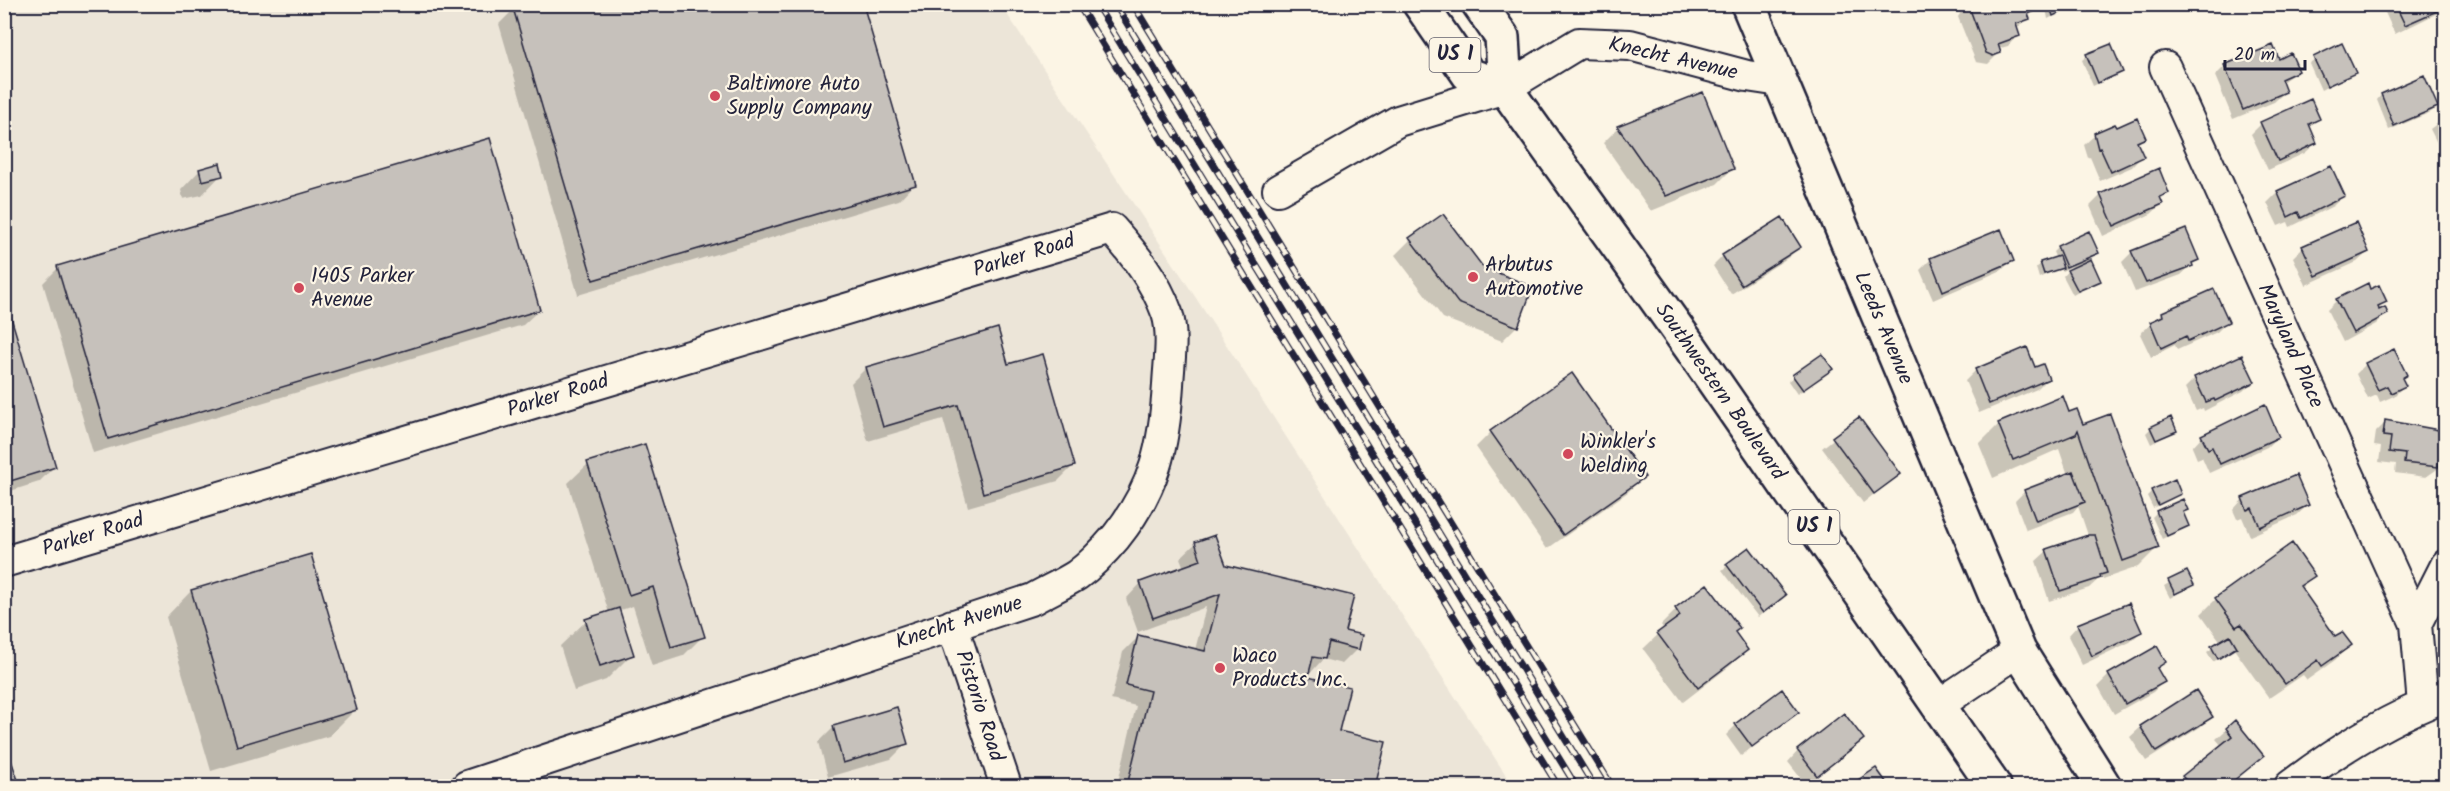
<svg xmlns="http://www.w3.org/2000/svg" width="2450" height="791" font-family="Kalam,sans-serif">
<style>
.built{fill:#ece5d8}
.shadow{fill:#0003}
.building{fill:#c6c1bb;stroke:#22223b;stroke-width:1.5}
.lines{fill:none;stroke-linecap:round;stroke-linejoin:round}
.minor-casing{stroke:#22223b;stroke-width:34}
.tertiary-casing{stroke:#22223b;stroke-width:38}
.primary-casing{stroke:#22223b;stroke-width:38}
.minor{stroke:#fcf5e5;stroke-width:30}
.tertiary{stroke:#fcf5e5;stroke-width:33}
.primary{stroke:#fcf5e5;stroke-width:33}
.rail-casing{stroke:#22223b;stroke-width:7}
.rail{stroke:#fcf5e5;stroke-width:4.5;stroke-dasharray:14;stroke-linecap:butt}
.poi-dot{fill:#d1495b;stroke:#fcf5e5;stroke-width:2}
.labels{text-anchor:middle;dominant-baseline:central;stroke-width:4.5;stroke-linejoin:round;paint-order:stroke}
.shield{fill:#fcf5e5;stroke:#63616e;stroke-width:1.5}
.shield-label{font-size:20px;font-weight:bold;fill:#22223b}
.street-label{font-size:21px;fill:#22223b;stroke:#fcf5e5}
.poi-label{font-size:21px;fill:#22223b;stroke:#fcf5e5;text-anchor:start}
</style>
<rect width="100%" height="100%" fill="#fcf5e5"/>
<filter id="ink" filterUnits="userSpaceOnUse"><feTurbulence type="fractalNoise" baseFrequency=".0167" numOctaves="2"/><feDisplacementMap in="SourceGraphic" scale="12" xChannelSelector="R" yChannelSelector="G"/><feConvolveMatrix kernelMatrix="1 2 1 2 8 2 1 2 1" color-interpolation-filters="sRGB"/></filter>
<g filter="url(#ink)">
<path class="built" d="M5,4l996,1 178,267 334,514h-1508z"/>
<path class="shadow" d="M1966,4h65l2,7 -17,19 2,5 -10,11 -11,3 1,5 -10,10 -12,-2 -18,-45z
M2045,4h18l2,6 -17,9z
M2381,4h65v5l-51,25z
M514,9l400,175 -15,16 -321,95 -79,-271z
M2341,45l13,27 -33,18 -12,-27z
M2087,56l34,16 -28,14 -11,-26z
M2278,61l19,10 -16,12 4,9 -11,10 -41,17 -18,-43 10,-10z
M2423,77l13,30 -5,5 -42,18 -12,-30 4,-5z
M1702,94l30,75 -15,15 -66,27 -48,-68 15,-15z
M2446,117v24l-7,6 -9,-18z
M2318,118l-9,10 7,15 -11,10 -37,17 -17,-36 10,-10z
M2117,129l27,8 -7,8 5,11 -10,11 -32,14 -10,-24 -2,1 -4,-13 11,-10z
M2330,168l13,28 -10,10 -43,21 -2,-5 -10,4 -11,-23 10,-10z
M200,170l21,5 -19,20 -19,4 -2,-9z
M2158,170l9,22 -7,8 2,4 -11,10 -48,22 -13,-30 10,-10z
M1410,240l107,86 -15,15 -59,-23 -48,-63z
M1799,247l-10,10 -58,37 -18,-28 10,-10z
M2058,247l39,6 -8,6 10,21 -26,15 -10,-19 9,-10 -10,5 -2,-3 -21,10 -3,-10 5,-4 15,-5 -3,-7z
M2303,247l65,5 -11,10 -51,23 -13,-28z
M2132,252l65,8 -16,15 -46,17 -13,-30z
M1931,259l81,1 -10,10 -69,30 -13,-30z
M58,268l481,42 -16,15 -430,128 -50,-170z
M2370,291l15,11 -8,7 10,4 -11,11 -33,18 -16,-32 10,-10z
M4,299l50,168 -15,15 -35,11z
M2163,313l64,9 -10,10 -40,18 -2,-5 -24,12 -11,-23z
M1821,356l5,18 -29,20 -9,-13z
M2366,364l40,11 -5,4 3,7 -10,10 -14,6 -3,-7 -9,4 -12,-25z
M1007,366l66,100 -15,15 -90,26 -25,-88 -75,22 -17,-58 15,-15z
M2034,369l13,10 -10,10 -58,24 -14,-32 11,-11z
M2195,378l58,3 -10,10 -39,20 -1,-3 -7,3 -11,-23z
M2068,414l14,12 75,122 -19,19 -35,12 -1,-3 -13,12 -40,13 -13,-40 11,-10 42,-13 -11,-32 -5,6 -47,18 -11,-29 10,-10 43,-16 -9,-26 -66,29 -14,-34 20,-20z
M1859,419l40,55 -36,29 -41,-55z
M2386,422l60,19v22l-20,14 -31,-4 1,-9 -17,-2 2,-15 -7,-1 2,-14z
M2151,428l25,2 -25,14 -5,-11z
M1491,432l152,44 -15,16 -81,57 -71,-102z
M2202,436l75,1 -10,10 -58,26 -7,-16 -5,2 -5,-12z
M588,464l115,172 -20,20 -31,10 -19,-60 -15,5 14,43 -26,26 -32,11 -14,-45 26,-25 23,-8 -41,-130z
M2152,491l27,2 -26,15 -6,-12z
M2243,499l65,6 -11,10 -47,21 -8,-19 -5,2 -4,-9z
M2186,510l-4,4 5,12 -25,13 -10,-22 5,-5z
M1196,543l29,24 119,65 13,17 -15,15 -19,-5 -17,19 31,54 37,52 10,2h-267l19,-80 -25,-6 12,-48 15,-15 57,13 11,-43 -68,25 -12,-33 15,-16 43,-15 -4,-10z
M1749,549l30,51 -21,17 -36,-47z
M310,556l45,154 -26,26 -118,35 -45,-154 25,-26z
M2186,573l6,12 -22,13 -6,-12z
M2313,576l-13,13 35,49 15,7 -15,15 -28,20 -4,-5 -34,23 -35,-49 -21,13 -6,-10 14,-10 -20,-28 15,-15z
M2115,608l26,24 -11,10 -48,23 -14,-29 10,-11z
M1676,610l57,23 13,17 -15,15 -48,37 -40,-53 21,-20 -3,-4z
M2157,648l8,14 -8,8 6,12 -10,10 -39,22 -16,-28 11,-11z
M1797,712l-56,44 -15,-21 10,-10z
M2211,716l-11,11 -54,34 -16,-24 11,-10z
M2235,722l27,34 -35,30h-53l48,-40 -6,-7z
M834,727l72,17 -15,15 -63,18 -9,-35z
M4,745l12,35 -12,6z
M1852,749l-46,36 -18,-23 10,-11z
M2446,781v5h-26z
M793,782l1,4h-19z"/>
<path class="building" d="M525,4h338l53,181 -323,95 -80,-272z
M1968,4h65l2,7 -7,3 2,5 -14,5 4,12 -22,8 3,9 -8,3 -7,-3z
M2049,4h15l2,6 -13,6z
M2395,4h51v3l-41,18z
M2342,43l14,30 -29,13 -14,-29z
M2111,44l12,28 -25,11 -12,-29z
M2273,45l6,14 12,-6 8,18 -18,8 5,13 -43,18 -19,-45z
M2424,75l14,32 -44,19 -13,-32z
M1703,92l31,77 -68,27 -49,-70z
M2311,99l9,20 -11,5 8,19 -39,18 -18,-39z
M2137,118l9,20 -9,4 7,15 -33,15 -11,-24 -2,1 -4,-16 21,-9 2,3z
M490,138l50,172 -432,129 -51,-173z
M220,163l3,13 -21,5 -3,-12z
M2331,166l14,30 -44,22 -3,-6 -10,5 -11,-26z
M2159,168l10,25 -9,4 3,7 -49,22 -14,-32z
M1443,214l40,53 50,20 -15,40 -60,-24 -49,-65z
M1782,217l19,30 -60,38 -19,-30z
M2356,222l13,30 -53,24 -14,-30z
M2001,229l13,32 -71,30 -13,-33z
M2186,229l13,31 -7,3 1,3 -47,17 -15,-32z
M2089,231l10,22 -33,14 -9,-21z
M2059,256l4,12 -19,6 -4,-12z
M2091,259l10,22 -23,10 -11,-21z
M2368,283l2,6 9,-4 8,17 -9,4 1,4 6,-3 3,7 -35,19 -17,-34z
M2214,289l15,33 -41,19 -2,-5 -25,12 -11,-26 13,-6 -1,-4z
M4,294l52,173 -52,16z
M998,328l10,36 35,-10 32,112 -92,27 -25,-88 -75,22 -17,-60z
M2027,347l8,20 8,-3 6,15 -60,25 -14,-35z
M2394,349l13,26 -5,3 4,8 -15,7 -4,-7 -9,4 -13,-27z
M1822,354l11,15 -30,21 -11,-15z
M2242,355l13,27 -40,19 -1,-2 -8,3 -12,-25z
M1572,373l73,104 -82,58 -73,-104z
M2063,396l6,16 8,-3 6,15 27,-10 49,134 -36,13 -45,-131 -2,4 -63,26 -15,-37z
M2265,404l14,33 -59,27 -8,-17 -4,2 -7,-14z
M1859,417l42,57 -27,20 -42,-57z
M2171,417l6,14 -21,9 -6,-13z
M2385,420l59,11 2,30 -7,-1 -1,7 -34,-4 1,-9 -16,-2 2,-15 -8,-1z
M645,444l60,193 -34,10 -18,-60 -24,8 -42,-133z
M2073,471l12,31 -49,19 -12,-31z
M2296,475l13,30 -49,22 -8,-19 -5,2 -5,-12z
M2175,479l6,15 -23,11 -7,-15z
M2183,499l5,11 -5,2 6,14 -22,10 -11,-25z
M1215,535l11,30 128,31 -9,35 17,4 -3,15 -30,-8 -4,17 -12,-2 -5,20 42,10 -11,44 47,11 -10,41 15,3h-264l23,-95 -24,-6 12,-50 67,16 15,-57 -67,24 -13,-36 61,-22 -6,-18z
M2088,535h7l12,38 -7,2 1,3 -41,13 -14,-42z
M2292,543l23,33 -15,10 35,50 7,-4 10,13 -30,21 -4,-6 -33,24 -44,-60 -5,3 -21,-29z
M1749,547l37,48 -23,18 -37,-49z
M311,554l46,156 -120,36 -46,-156z
M2187,571l7,14 -19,9 -7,-14z
M1707,584l33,44 -5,4 13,18 -50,38 -41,-55 23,-17 -5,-8z
M2129,603l13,29 -50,24 -15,-32z
M619,608l15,47 -34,11 -15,-47z
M2230,635l7,12 -19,12 -7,-13z
M2157,646l9,16 -9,6 8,14 -40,22 -17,-30z
M1782,689l17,23 -47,35 -17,-23z
M2196,690l17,27 -57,35 -16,-26z
M897,707l11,37 -65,19 -10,-37z
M1844,713l20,26 -47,37 -20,-26z
M2235,720l29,36 -37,30h-36l-9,-10 50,-40 -6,-8z
M4,740l14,40 -14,4z
M1876,768l13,18h-40z
M2446,779v7l-27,-1z"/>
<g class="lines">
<g class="minor-casing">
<path id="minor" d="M2165,67l251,557
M1278,190l120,-69 107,-33 74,-45 51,2 117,31 33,5
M4,562l1108,-333c23,26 43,51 55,84 7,21 2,50 1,72 -4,62 -13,103 -52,152 -11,13 -25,28 -39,38 -14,9 -30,16 -44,24l-566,187
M952,625l54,161
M2423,705l-7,-81 30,-59
M1937,706l82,-55
M2290,786c48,-37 99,-68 156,-90"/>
</g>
<g class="tertiary-casing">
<path id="tertiary" d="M1748,4l271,647 85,135"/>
</g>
<g class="primary-casing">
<path id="primary" d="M1420,4l49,71 36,13
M1479,4l23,33 3,51 186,260 303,438"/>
</g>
<use href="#minor" class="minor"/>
<use href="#tertiary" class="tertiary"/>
<use href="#primary" class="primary"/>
<g class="rail-casing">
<path id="rail" d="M1078,4l480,782
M1096,4l480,782
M1115,4l479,782
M1133,4l479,782"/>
</g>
<use href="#rail" class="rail"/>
</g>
</g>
<g class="poi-dot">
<circle cx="715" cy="96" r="6"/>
<circle cx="1473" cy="277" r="6"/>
<circle cx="299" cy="288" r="6"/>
<circle cx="1568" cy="454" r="6"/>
<circle cx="1220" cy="668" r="6"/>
</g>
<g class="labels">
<g class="shield">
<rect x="1429.5" y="38" width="51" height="34" rx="4.5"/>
<rect x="1788.5" y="510" width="51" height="34" rx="4.5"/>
</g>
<g class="shield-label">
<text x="1455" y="55">US 1</text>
<text x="1814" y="527">US 1</text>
</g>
<g class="street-label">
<text transform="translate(1673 59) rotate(13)">Knecht Avenue</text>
<text transform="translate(1024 256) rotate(-17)">Parker Road</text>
<text transform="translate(1883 328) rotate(67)">Leeds Avenue</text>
<text transform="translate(2290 346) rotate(66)">Maryland Place</text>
<text transform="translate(1720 392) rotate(55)">Southwestern Boulevard</text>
<text transform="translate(558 396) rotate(-17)">Parker Road</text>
<text transform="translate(93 535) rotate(-17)">Parker Road</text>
<text transform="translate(959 623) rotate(-18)">Knecht Avenue</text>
<text transform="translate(979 706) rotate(72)">Pistorio Road</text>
</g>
<g class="poi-label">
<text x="727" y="84">Baltimore Auto<tspan x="727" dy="24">Supply Company</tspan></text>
<text x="1485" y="265">Arbutus<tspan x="1485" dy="24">Automotive</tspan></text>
<text x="311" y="276">1405 Parker<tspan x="311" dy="24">Avenue</tspan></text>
<text x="1580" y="442">Winkler's<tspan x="1580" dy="24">Welding</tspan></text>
<text x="1232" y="656">Waco<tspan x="1232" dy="24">Products Inc.</tspan></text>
</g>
</g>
<rect width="2450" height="791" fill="none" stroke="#fcf5e5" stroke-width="24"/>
<rect x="12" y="12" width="2426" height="767" fill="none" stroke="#22223b" stroke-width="2" filter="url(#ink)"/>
<path d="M2225 60v9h80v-9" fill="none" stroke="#22223b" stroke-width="3"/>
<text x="2234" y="60" font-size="18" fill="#22223b" stroke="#fcf5e5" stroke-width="4.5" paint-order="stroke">20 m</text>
</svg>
